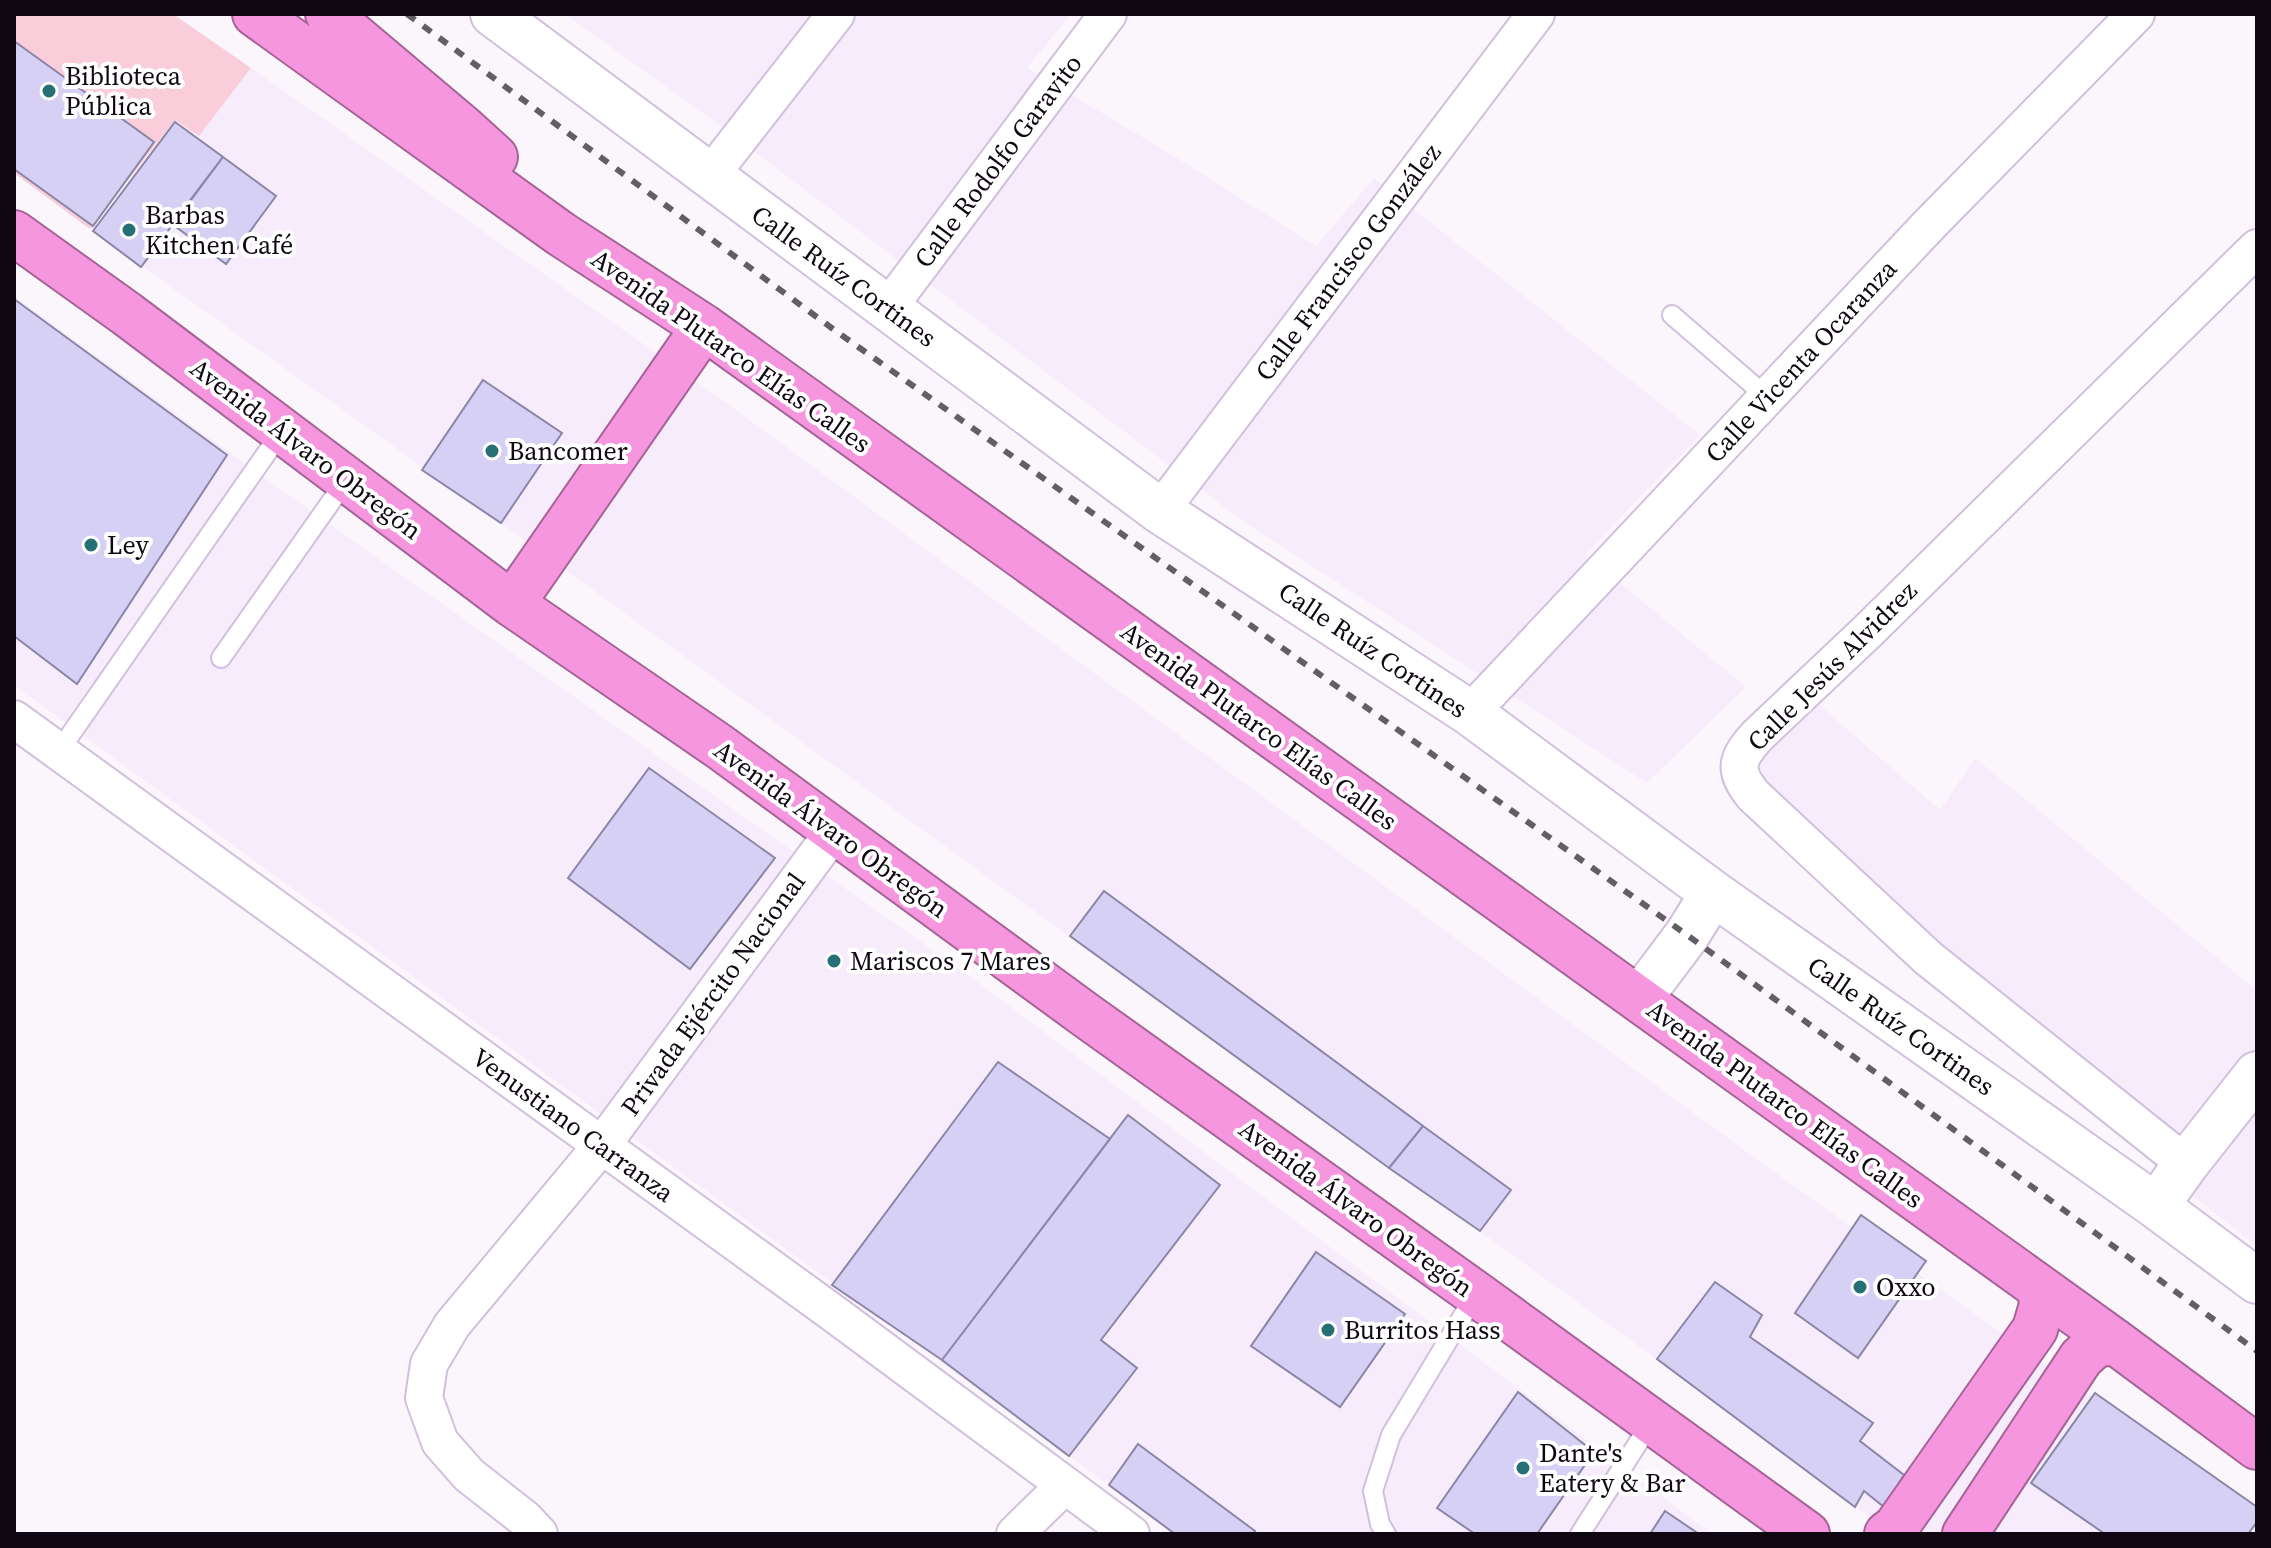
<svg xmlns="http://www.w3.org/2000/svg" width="2271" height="1548" font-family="'Source Serif 4',serif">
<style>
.built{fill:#f6ecfb}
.green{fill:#f9ceda}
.building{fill:#d6d1f4;stroke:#8b86a6;stroke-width:2}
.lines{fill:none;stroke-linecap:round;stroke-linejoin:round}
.lane-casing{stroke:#d2bfdd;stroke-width:22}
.street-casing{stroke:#d2bfdd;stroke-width:40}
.secondary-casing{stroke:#d2bfdd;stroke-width:48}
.highway-casing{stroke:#a56497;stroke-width:48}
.lane{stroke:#fff;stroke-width:18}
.street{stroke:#fff;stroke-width:36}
.secondary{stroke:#fff;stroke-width:44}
.highway{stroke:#f696df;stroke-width:44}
.rail{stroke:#635d66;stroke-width:6;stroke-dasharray:10 10;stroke-linecap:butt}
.poi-dot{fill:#256f75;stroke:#fff;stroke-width:3}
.labels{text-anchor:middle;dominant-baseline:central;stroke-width:8;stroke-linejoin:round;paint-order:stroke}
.poi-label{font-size:26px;fill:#0f0812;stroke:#fff;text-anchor:start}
.street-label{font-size:26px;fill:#0f0812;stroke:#fff}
</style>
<rect width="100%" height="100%" fill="#faf6fc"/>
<path class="built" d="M565,14h506l-44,54 153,92 136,86 58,-68 326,257 -115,119 161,133 -99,96 -403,-261 -526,-398z
M251,68l452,318 1067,783 487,345v20h-364l-236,-175 -638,-459 -518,-377 -408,-292 82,-112 25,16z
M14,296l270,196 688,486 740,556h-536l-1162,-849z
M1818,704l122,106 35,-52 282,233v255l-68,-53 23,-33 -283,-214 -182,-179z"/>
<path class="green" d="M14,14h159l78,54 -52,68 -24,-16 -85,109 -76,-56z"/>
<path class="building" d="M14,41l140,101 -61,84 -79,-57z
M175,122l48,35 -82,110 -48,-36z
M223,157l53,39 -50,68 -54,-40z
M14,299l213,156 -150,229 -63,-48z
M483,380l79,53 -61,90 -79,-53z
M649,768l126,90 -85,111 -122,-91z
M1104,891l319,235 -34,42 -319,-232z
M998,1062l112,77 -168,221 -110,-75z
M1128,1115l92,70 -119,155 36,28 -68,88 -127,-96z
M1423,1126l88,64 -31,41 -91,-63z
M1861,1215l65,46 -68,97 -63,-45z
M1316,1252l89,62 -65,93 -89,-61z
M1715,1282l47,33 -12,22 123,86 -13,18 44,34 -20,32 -20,-16 -9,16 -198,-148z
M1518,1392l76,60 -57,82h-62l-38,-26z
M2095,1393l162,114v15l-9,12h-143l-74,-51z
M1138,1444l117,87 -2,3h-78l-66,-49z
M1665,1511l34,23h-49z"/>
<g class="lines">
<g class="lane-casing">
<path id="lane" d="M1672,315l95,82
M221,658l126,-179
M59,751l223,-320
M1386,1534l-6,-10 -7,-33 18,-56 85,-141
M1580,1534l72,-113"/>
</g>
<g class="street-casing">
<path id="street" d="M709,177l127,-163
M888,308l220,-294
M1160,511l376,-497
M1470,713l458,-487 208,-212
M14,719l819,594 298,221
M2186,1164l-258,-206 -175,-163c-21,-26 -16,-37 5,-60l110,-104 389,-383
M539,1534l-14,-15 -56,-44 -29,-33 -16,-44 5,-34 23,-39 150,-180 233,-315
M1015,1534l50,-49"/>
</g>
<g class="secondary-casing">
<path id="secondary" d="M493,14l667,497 310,202 243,180 443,313 101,75
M1639,999l48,-64 26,-42
M2156,1206l30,-42 71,-90"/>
</g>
<g class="highway-casing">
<path id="highway" d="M255,14l306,220 143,93 1410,1014 143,106
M328,14l134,113 33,30
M14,233l113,81 385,290 208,143 367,269 389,278 331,240
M512,604l192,-277
M1887,1534l9,-7 139,-198 7,-24 -2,-17
M1965,1534l116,-176 13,-12 20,-5"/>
</g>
<use href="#lane" class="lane"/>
<use href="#street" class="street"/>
<use href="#secondary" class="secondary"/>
<use href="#highway" class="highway"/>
<path class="rail" d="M407,14l426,315 854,606 570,416"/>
</g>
<g class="poi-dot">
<circle cx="49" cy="91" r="8"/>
<circle cx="129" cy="230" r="8"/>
<circle cx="492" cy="451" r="8"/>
<circle cx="91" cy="545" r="8"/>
<circle cx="834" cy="961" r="8"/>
<circle cx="1860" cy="1287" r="8"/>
<circle cx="1328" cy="1330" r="8"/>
<circle cx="1523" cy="1468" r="8"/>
</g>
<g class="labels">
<g class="poi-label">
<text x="65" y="76">Biblioteca<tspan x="65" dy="30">Pública</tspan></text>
<text x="145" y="215">Barbas<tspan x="145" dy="30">Kitchen Café</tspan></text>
<text x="508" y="451">Bancomer</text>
<text x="107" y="545">Ley</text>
<text x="850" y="961">Mariscos 7 Mares</text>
<text x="1876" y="1287">Oxxo</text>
<text x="1344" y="1330">Burritos Hass</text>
<text x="1539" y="1453">Dante's<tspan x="1539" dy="30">Eatery &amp; Bar</tspan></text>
</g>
<g class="street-label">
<text transform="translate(998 161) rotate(-53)">Calle Rodolfo Garavito</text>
<text transform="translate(1348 262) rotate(-53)">Calle Francisco González</text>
<text transform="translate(844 276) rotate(36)">Calle Ruíz Cortines</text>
<text transform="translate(731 351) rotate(35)">Avenida Plutarco Elías Calles</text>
<text transform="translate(1801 361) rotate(-47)">Calle Vicenta Ocaranza</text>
<text transform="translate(306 449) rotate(37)">Avenida Álvaro Obregón</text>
<text transform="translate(1373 650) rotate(34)">Calle Ruíz Cortines</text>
<text transform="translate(1832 666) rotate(-45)">Calle Jesús Alvidrez</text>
<text transform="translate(1259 726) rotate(36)">Avenida Plutarco Elías Calles</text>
<text transform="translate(831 829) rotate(36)">Avenida Álvaro Obregón</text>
<text transform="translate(713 994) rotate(-54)">Privada Ejército Nacional</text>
<text transform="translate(1901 1026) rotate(35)">Calle Ruíz Cortines</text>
<text transform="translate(1785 1104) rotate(36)">Avenida Plutarco Elías Calles</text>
<text transform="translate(573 1125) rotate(36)">Venustiano Carranza</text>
<text transform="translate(1356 1208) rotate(36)">Avenida Álvaro Obregón</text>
</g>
</g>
<rect width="2271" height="1548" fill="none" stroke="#0f0812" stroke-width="32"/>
</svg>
